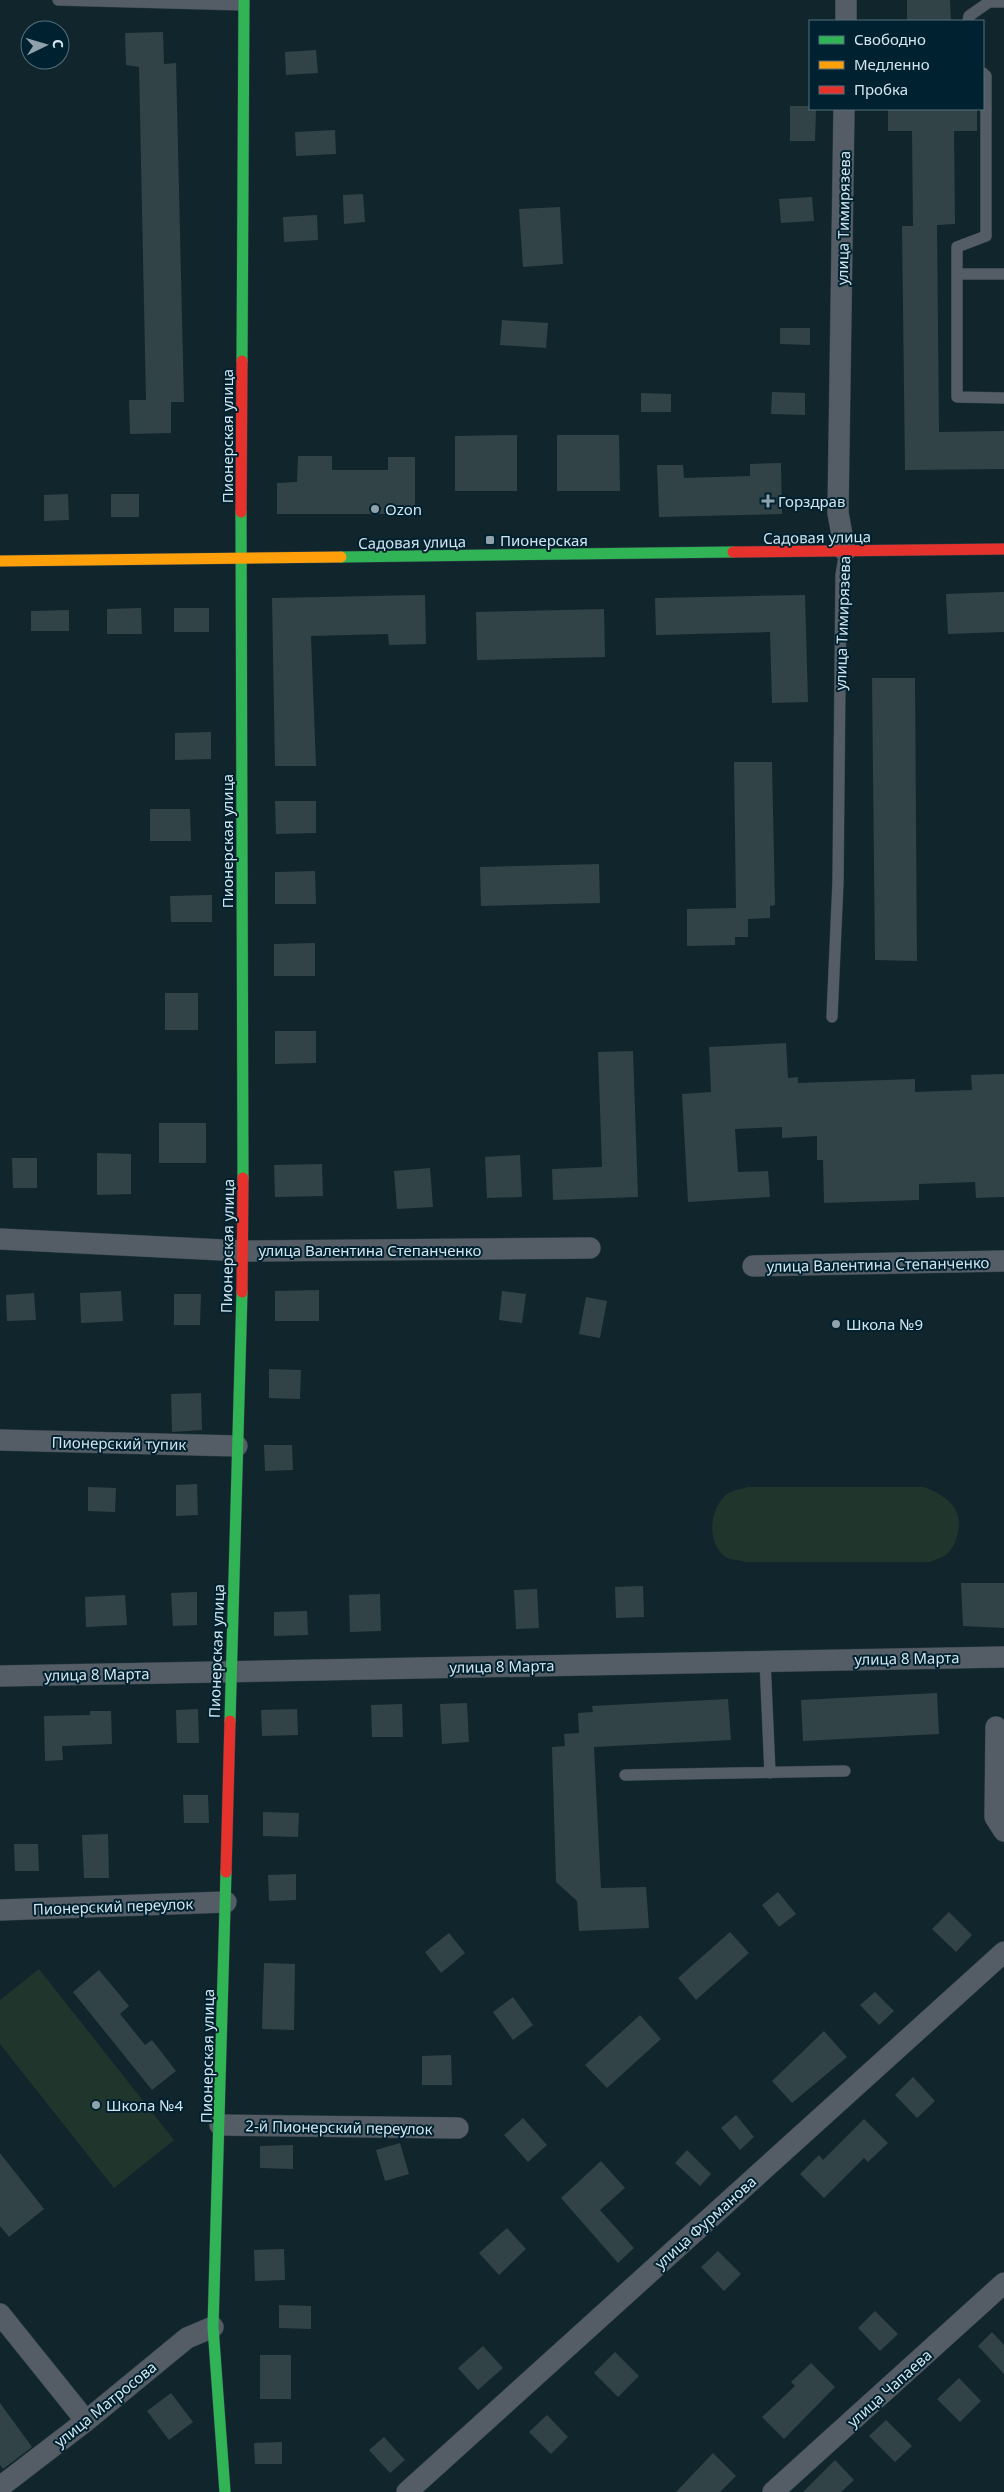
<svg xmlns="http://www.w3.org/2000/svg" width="1004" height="2492" font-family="'Noto Sans',sans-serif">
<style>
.green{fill:#20362c}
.building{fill:#324347}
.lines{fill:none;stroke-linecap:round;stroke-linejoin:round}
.lane-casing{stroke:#2f3f46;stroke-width:12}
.street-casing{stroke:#2f3f46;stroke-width:22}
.fast-casing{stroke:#2f3f46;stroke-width:12}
.slow-casing{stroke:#2f3f46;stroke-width:12}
.jam-casing{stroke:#2f3f46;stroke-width:12}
.lane{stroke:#545d66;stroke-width:11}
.street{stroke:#545d66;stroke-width:21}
.fast{stroke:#30b455;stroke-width:11}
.slow{stroke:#ff9f0a;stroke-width:11}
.jam{stroke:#e5322d;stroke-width:11}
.poi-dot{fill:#8fa2ab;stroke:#00212f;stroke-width:2}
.labels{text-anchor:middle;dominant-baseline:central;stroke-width:4;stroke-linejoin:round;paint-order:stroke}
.street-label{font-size:15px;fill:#d3e6ef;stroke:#00212f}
.poi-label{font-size:15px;fill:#d3e6ef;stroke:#00212f;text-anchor:start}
</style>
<rect width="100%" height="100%" fill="#11252d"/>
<path class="green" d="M748,1487h176c23,9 41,22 33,49 -1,5 -5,14 -9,17 -4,4 -12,6 -18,9h-184c-6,-2 -17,-2 -22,-6 -18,-16 -14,-47 2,-61 5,-5 15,-6 22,-8z
M39,1969l135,171 -60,48 -114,-144v-44z"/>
<path class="building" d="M907,0h43l1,21h-44z
M163,32l1,32 12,-1 8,339h-13v31l-41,1 -1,-34h17l-7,-333 -13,-2 -1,-32z
M316,50l2,23 -32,2 -1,-23z
M790,106h20v3h6l-1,32h-25z
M888,109h89v22h-23l1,93 -18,1 2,207 65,-1v38l-99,1 -3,-244h11l-1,-95h-24z
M335,130l1,24 -40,2 -1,-24z
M363,194l2,28 -21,2 -1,-29z
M812,197l2,24 -33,2 -2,-24z
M560,207l3,57 -40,3 -4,-58z
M317,215l1,25 -34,2 -1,-25z
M502,320l46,3 -2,25 -46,-3z
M780,328h30v17l-30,-1z
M772,392l33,1v22l-34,-1z
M641,393l30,1v18h-30z
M517,435v56h-62v-55z
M557,435h62l1,56h-63z
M298,456h34v14h56v-13h27v57h-138v-31l20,-1z
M781,463l1,51 -123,3 -2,-52h26l1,13 66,-2v-12z
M68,494l1,26 -25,1v-26z
M111,494h28v23h-28z
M1004,592v40l-56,2 -2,-40z
M425,595l1,49 -37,1 -1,-11 -77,2 5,130h-41l-3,-168z
M805,595l3,107 -36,1 -2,-71 -114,3 -1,-37z
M141,608l1,26h-35v-25z
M174,608h35v24h-35z
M604,609l1,48 -128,3 -1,-48z
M69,610v21h-38v-20z
M872,678h43l2,283 -42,-1z
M211,732v27l-36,1v-27z
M734,762h38l3,143 -5,1v12l-22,1v18h-13v8l-48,1v-37l49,-1z
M275,801h41v32l-40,1z
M150,809h40l1,32h-41z
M599,864l1,39 -119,3 -1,-39z
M315,871l1,33h-41v-32z
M212,895v27h-41l-1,-26z
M315,943v33h-41v-32z
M165,993h33v37h-33z
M275,1031h41v32l-41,1z
M786,1043l2,35 10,-1v6l117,-4v13l57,-2 -1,-15 33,-1v123l-28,1 -1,-16 -56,2v16l-95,3 -1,-43h-6v-24l-35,2v-11l-47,2 3,43 30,-1 2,26 -82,5 -6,-108 29,-2 -2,-45z
M633,1051l5,146 -85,3 -1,-31 50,-2 -4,-115z
M159,1123h47v40h-47z
M97,1153l34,1v40l-34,1z
M520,1155l2,42 -35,1 -2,-41z
M12,1158h25v30h-24z
M322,1164l1,32 -48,1 -1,-32z
M430,1168l3,39 -36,2 -3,-38z
M319,1290v31h-44v-30z
M121,1291l2,30 -42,2 -1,-30z
M502,1291l24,3 -4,29 -23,-3z
M34,1293l2,27 -29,1 -1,-26z
M174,1294h27l-1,31h-26z
M586,1297l21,4 -7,37 -21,-4z
M269,1369l32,1 -1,29 -31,-1z
M201,1393l1,37 -30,2 -1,-38z
M264,1445h28l1,25 -28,1z
M197,1484l1,31 -22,1v-31z
M88,1487l28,1 -1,24 -27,-1z
M961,1583h43v45l-41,-2z
M643,1586l1,31 -28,1 -1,-31z
M537,1589l2,39 -23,1 -2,-39z
M197,1592v33l-24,1 -2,-33z
M380,1594l1,37 -31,1 -1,-37z
M125,1595l2,30 -41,2 -1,-30z
M307,1611l1,24 -34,1v-24z
M937,1693l2,41 -136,7 -2,-41z
M728,1699l3,41 -137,7 7,141 45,-1 3,41 -70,3 -2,-30 -21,-19 -4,-135 13,-1 -1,-12 15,-1 -1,-20 15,-1 -1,-6z
M467,1703l2,39 -27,2 -2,-40z
M402,1704l1,33h-31l-1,-32z
M198,1709l1,34h-22l-1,-33z
M297,1709l1,26 -36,1 -1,-26z
M90,1711h21l1,33 -50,2 1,14 -18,1 -1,-45 46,-1z
M183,1795h25l1,28h-25z
M263,1812l36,1 -1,24 -35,-1z
M108,1834l1,44h-25l-2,-43z
M14,1844h24l1,27h-24z
M296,1874v26l-27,1 -1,-26z
M778,1892l18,22 -17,13 -17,-22z
M949,1912l23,23 -16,17 -24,-23z
M730,1932l19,21 -53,47 -18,-22z
M449,1933l16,20 -24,20 -16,-21z
M264,1963l31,1 -1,66 -32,-1z
M99,1970l30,36 -9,8 25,31 7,-5 24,31 -24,19 -79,-98z
M875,1992l19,19 -15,14 -19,-20z
M513,1997l20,28 -20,15 -20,-28z
M640,2015l21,24 -54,49 -22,-23z
M824,2031l23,26 -55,46 -20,-22z
M451,2055l1,30h-30v-29z
M913,2077l22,24 -18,17 -22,-23z
M736,2115l18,22 -14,13 -19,-22z
M523,2118l24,27 -19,17 -24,-27z
M864,2119l24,24 -20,19 -4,-4 -40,40 -24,-24 19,-19 4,5z
M400,2143l9,31 -24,7 -9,-31z
M293,2145v24l-33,-1v-22z
M687,2150l24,24 -11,12 -25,-23z
M0,2153l44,56 -35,28 -9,-11z
M601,2161l24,27 -25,22 34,38 -16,15 -57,-65z
M507,2228l19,21 -27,26 -20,-22z
M284,2249l1,31 -30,1 -1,-31z
M718,2251l23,23 -17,17 -23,-24z
M279,2305l32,1v23l-32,-1z
M875,2311l23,23 -18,17 -22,-23z
M992,2332l12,13v29l-26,-28z
M483,2346l20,22 -25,22 -20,-22z
M615,2352l24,24 -21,21 -24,-24z
M260,2355h31v44h-31z
M811,2363l24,24 -51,52 -22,-22 33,-31 -4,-4z
M959,2378l22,23 -21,21 -23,-23z
M171,2393l22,29 -24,18 -22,-29z
M0,2403l32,44 -29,22 -3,-4z
M547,2415l21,22 -17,17 -22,-22z
M886,2420l26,26 -17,16 -26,-26z
M384,2437l21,23 -15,13 -21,-23z
M282,2442v22h-27l-1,-21z
M713,2453l23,23 -16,16h-44z
M835,2460l19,20 -13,12h-38z"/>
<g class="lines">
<g class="lane-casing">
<path id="lane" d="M58,0l186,5
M968,21l1,-5 20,-14h15
M983,73l3,3v160l-29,11v150l47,1
M957,274h47
M832,1017l6,-135 3,-307 4,-24
M765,1661l5,112
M625,1775l220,-4"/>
</g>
<g class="street-casing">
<path id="street" d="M846,21v-21
M844,109l-6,404 7,38
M0,1239l243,12 347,-3
M753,1266l251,-5
M0,1440l237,6
M0,1676l1004,-19
M996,1727l-1,90 9,14
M0,1910l226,-8
M220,2125l238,3
M0,2314l86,107
M0,2487l86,-66 101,-83 26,-11
M407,2492l597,-540
M773,2492l231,-209"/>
</g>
<g class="fast-casing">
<path id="fast" d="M242,361l2,-361
M241,512l2,666
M341,557l392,-5
M230,1721l12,-429
M225,2492l-12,-165 13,-455"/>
</g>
<g class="slow-casing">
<path id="slow" d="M0,561l341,-4"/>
</g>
<g class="jam-casing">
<path id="jam" d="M241,512l1,-151
M733,552l271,-3
M242,1292l1,-114
M226,1872l4,-151"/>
</g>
<use href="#lane" class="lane"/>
<use href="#street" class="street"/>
<use href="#fast" class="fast"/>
<use href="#slow" class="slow"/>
<use href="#jam" class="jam"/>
</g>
<g class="poi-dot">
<path d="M765.5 493.5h5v5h5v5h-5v5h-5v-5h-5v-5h5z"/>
<circle cx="375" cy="509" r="5"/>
<rect x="485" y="535" width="10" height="10" rx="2.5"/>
<circle cx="836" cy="1324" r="5"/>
<circle cx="96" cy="2105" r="5"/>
</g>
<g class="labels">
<g class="street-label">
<text transform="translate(843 218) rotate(-89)">улица Тимирязева</text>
<text transform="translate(227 436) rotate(-90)">Пионерская улица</text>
<text transform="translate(817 537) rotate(-1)">Садовая улица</text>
<text transform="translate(412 542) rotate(-1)">Садовая улица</text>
<text transform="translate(842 623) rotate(-88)">улица Тимирязева</text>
<text transform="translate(227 841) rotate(-90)">Пионерская улица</text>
<text transform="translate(227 1246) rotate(-89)">Пионерская улица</text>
<text x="370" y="1250">улица Валентина Степанченко</text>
<text transform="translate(878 1264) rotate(-1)">улица Валентина Степанченко</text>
<text transform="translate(119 1443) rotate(1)">Пионерский тупик</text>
<text transform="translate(216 1651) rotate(-88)">Пионерская улица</text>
<text transform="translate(907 1658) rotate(-1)">улица 8 Марта</text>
<text transform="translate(502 1666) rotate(-1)">улица 8 Марта</text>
<text transform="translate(97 1674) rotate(-1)">улица 8 Марта</text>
<text transform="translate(113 1906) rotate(-2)">Пионерский переулок</text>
<text transform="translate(207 2056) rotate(-89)">Пионерская улица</text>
<text transform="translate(339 2127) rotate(1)">2-й Пионерский переулок</text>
<text transform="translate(705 2222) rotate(-42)">улица Фурманова</text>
<text transform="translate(889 2388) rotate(-42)">улица Чапаева</text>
<text transform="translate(105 2404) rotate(-39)">улица Матросова</text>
</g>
<g class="poi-label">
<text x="778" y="501">Горздрав</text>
<text x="385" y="509">Ozon</text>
<text x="500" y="540">Пионерская</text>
<text x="846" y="1324">Школа №9</text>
<text x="106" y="2105">Школа №4</text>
</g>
</g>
<rect x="809" y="20" width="175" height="90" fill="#00212f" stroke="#54707c"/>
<rect x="819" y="36" width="25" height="8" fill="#30b455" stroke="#54707c"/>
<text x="854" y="45" font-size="15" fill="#d3e6ef">Свободно</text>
<rect x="819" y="61" width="25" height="8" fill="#ff9f0a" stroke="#54707c"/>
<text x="854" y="70" font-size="15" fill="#d3e6ef">Медленно</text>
<rect x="819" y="86" width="25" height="8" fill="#e5322d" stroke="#54707c"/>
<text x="854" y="95" font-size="15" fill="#d3e6ef">Пробка</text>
<g transform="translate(45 45) rotate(85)"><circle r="24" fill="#00212f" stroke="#54707c"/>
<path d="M0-4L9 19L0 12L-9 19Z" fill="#8fa2ab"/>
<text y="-8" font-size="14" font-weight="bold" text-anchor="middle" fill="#d3e6ef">С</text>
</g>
</svg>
